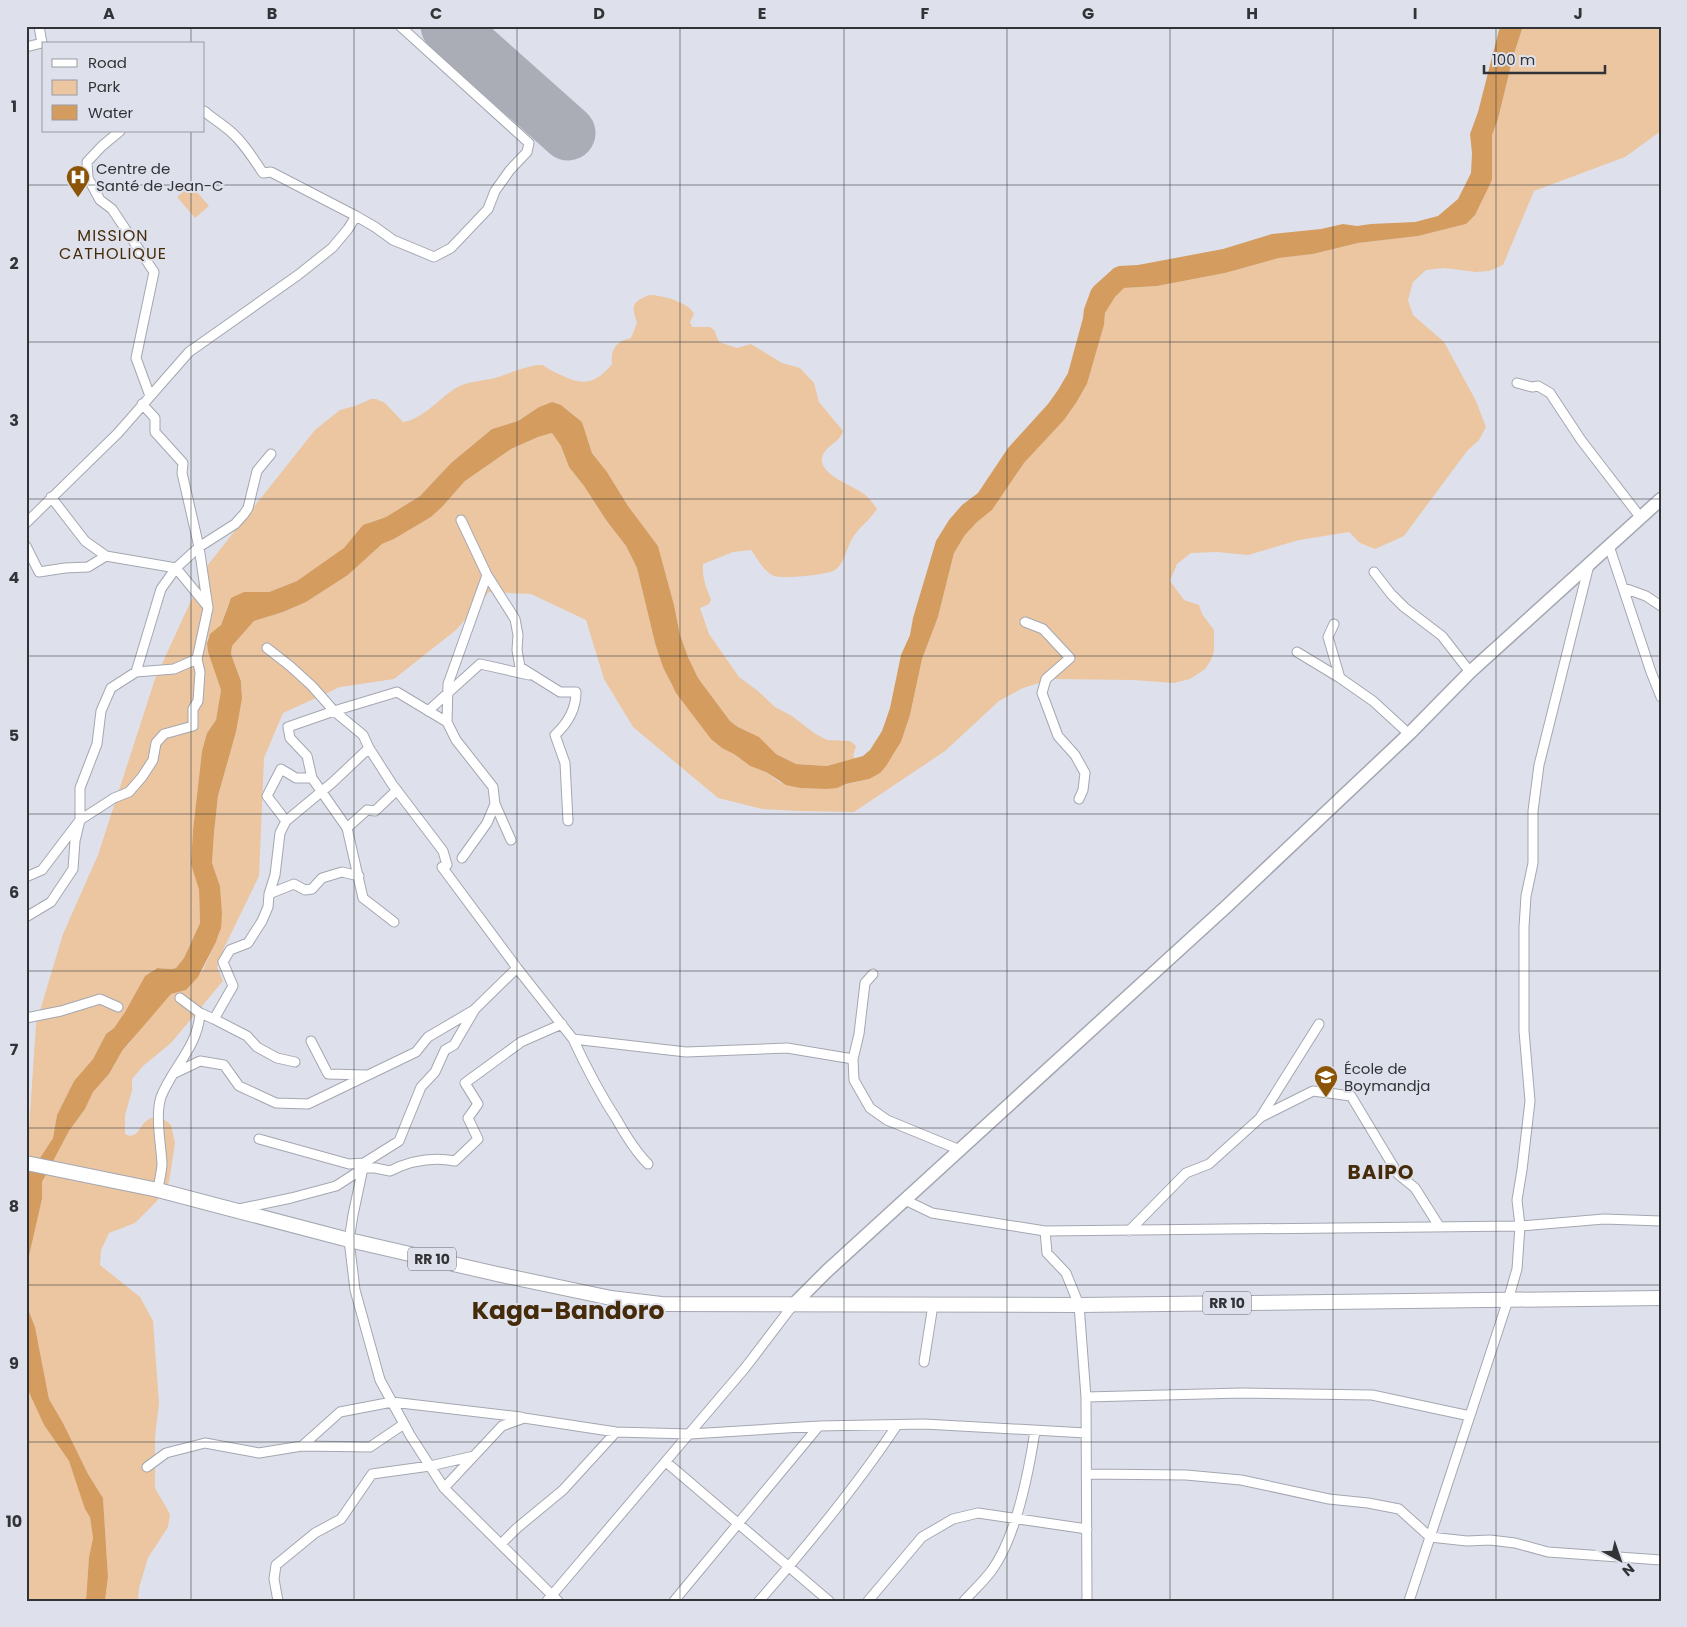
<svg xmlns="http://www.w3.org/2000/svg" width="1687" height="1627" font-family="Poppins,sans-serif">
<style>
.green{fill:#ebc6a1}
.water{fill:#d59c5f}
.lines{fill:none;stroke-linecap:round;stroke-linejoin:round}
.runway{stroke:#aaadb6;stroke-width:55}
.street-casing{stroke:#a4a7b1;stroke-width:11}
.secondary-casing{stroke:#a4a7b1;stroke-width:15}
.primary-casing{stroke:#a4a7b1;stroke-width:16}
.street{stroke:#fff;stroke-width:9}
.secondary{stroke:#fff;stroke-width:12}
.primary{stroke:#fff;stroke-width:14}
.grid{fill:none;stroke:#323337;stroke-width:1;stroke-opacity:0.55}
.labels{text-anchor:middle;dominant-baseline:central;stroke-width:4;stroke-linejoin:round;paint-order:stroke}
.shield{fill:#dee1eb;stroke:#66676d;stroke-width:1}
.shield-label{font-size:14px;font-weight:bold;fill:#323337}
.poi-label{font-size:15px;fill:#323337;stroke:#dee1eb;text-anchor:start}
.neighbourhood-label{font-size:16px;letter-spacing:1px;fill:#462b0b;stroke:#dee1eb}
.district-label{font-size:20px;font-weight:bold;letter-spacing:1px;fill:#462b0b;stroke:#dee1eb}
.town-label{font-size:25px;font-weight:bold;fill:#462b0b;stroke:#dee1eb}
.neatline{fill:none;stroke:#323337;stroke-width:2}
.grid-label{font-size:16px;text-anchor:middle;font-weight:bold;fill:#323337}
</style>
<rect width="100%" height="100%" fill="#dee1eb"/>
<path class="green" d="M1523,26h138v105l-36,26 -91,34 -31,74 -14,6 -13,1 -32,-4 -18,2 -13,12 -5,18 5,15 31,27 32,59 10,26 -7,13 -12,11 -63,85 -29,13 -15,-6 -11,-11 -50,8 -51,15 -31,-3 -26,1 -14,11 -7,17 14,19 15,5 3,9 12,16v21l-3,9 -6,9 -15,10 -16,4 -40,-3 -82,-1 -29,9 -24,13 -54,50 -91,61 -56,-1 -36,-2 -44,-11 -85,-71 -29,-48 -18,-59 -55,-26 -42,-2 -33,38 -62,49 -54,8 -57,26 -19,45 -5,118 -35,72 -7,19 6,14 -52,62 -28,23 -11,13v12l-7,24v19l5,2 6,-2 8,-11 6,-5 15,2 6,5 4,18 -6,39 -13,20 -21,21 -26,10 -8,17 -1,15 40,32 13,24 6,82 -4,34v51l15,26 -2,13 -20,31 -9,30 -1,13h-33l3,-24 -5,-79 -15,-24 -25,-51 -14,-24 -14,-72 -7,-18 -1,-12 2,-16 -2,-11 2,-14 13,-57v-17l27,-51 16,-22 8,-17 16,-18 13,-23 6,-6 14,-19 29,-32 15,-4 17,-20 16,-35 2,-15 -1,-34 -8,-23 2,-30 4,-37 18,-64 6,-42 -1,-10 -10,-26 1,-8 22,-25 29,-9 23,-10 42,-27 34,-31 12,-5 37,-22 11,-10 23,-26 46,-32 27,-12 14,-4 9,13 8,21 15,19 22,34 20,26 11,22 18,75 17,43 62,68 16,12 16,6 13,10 21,6 26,1 43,-10 25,-25 7,-12 9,-27 12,-56 16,-42 16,-64 11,-18 12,-13 15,-12 32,-47 40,-43 12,-17 11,-19 17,-59 1,-12 10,-16 9,-9 33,-2 68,-13 54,-15 34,-4 45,-11 60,-7 48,-12 26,-44v-46l6,-15 15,-62z
M191,185l18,21 -14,12 -18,-21z
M649,295c12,0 40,7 45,19l-4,8 2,5h18l4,3 5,12 18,6 14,-4 31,19 18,5 14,15 5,19 24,29c-3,12 -18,14 -21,27 -3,17 32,28 42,36 6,5 9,9 13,15 -7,11 -19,19 -25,30 -6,10 -7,24 -17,31 -8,5 -52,9 -61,6 -10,-4 -17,-18 -23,-26l-18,2 -30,12c-1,14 3,23 8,36l-2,4 -9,4 9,26 30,43 19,14 17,16 17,9 22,17 13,7 23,1 6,5 -3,10 3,3 -29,7 -31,-2 -20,-10 -25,-21 -13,-6 -8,-6 -32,-43 -10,-21 -8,-22 -6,-30 -16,-59 -30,-40 -21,-34 -15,-19 -10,-31 -17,-14 -13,-6 -13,5 -21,14 -26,8 -41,34 -31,33 -34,21 -18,6 -20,22 -12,10 -39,26 -28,11h-25l-15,10 -8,23 -14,13 1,14 13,38 -5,30 -9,13 -5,18 -9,79 -2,34 8,26 1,33 -16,35 -8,10 -5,1 -15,-1 -11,8 -20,36 -11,16 -8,6 -13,25 -19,22 -17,34 -4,23 -13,20 -11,10 -3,6 10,-150 27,-90 35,-79 57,-176 52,-113 108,-136 25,-20 15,-4 16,-7h5l9,4 18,19c21,-3 38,-26 55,-35 11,-6 26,-6 37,-9 13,-4 35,-14 48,-13 6,5 12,7 18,10 22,11 35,9 51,-11 -2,-14 4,-23 19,-26l6,-15c-6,-18 -5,-21 12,-28z
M26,1386l18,39 25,36 21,56 3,21 -4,19 -3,44h-60z"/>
<path class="water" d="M1500,26h23l-10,31 -15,62 -6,16v45l-17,35 -9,9 -48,12 -60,7 -45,11 -34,4 -54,15 -68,13 -33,2 -9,9 -10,16 -1,12 -17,59 -11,19 -12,17 -40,43 -32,47 -15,12 -12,13 -11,18 -16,64 -16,42 -12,56 -9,27 -15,24 -6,7 -11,6 -23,5 -9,4 -11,1 -26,-1 -14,-3 -20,-13 -16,-6 -16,-12 -12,-6 -11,-9 -35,-46 -13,-26 -8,-24 -18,-75 -11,-22 -20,-26 -22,-34 -15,-19 -8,-21 -9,-13 -14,4 -27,12 -46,32 -23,26 -11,10 -37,22 -12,5 -34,31 -42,27 -23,10 -29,9 -22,25 -1,8 10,27 1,17 -6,34 -18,64 -4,37 -2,30 8,23 2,28 -1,14 -5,14 -18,35 -12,13 -15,4 -49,57 -13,23 -16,18 -8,17 -16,22 -27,51v17l-13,57 -2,14 2,11 -2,16 1,12 7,18 14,72 14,24 25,51 15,24 5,79 -3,24h-19l3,-44 4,-19 -3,-21 -5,-8 -16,-48 -25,-36 -18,-39v-212l3,-6 11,-10 13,-20 4,-23 17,-34 19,-22 13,-25 8,-6 11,-16 20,-36 12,-8 14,1 5,-1 8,-10 16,-35 -1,-33 -8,-26 2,-34 9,-79 5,-18 9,-13 5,-30 -13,-38 -1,-9 3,-9 11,-9 10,-27 13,-6h25l28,-11 47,-33 19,-23 23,-8 34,-21 31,-33 41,-34 26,-8 21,-14 13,-5 9,3 21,17 10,31 15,19 21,34 30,40 16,59 6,30 8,22 10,21 32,43 8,6 21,10 17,17 20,10 31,2 36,-10 7,-6 12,-19 8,-23 11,-53 9,-20 3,-17 23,-77 13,-21 13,-15 16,-12 30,-45 40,-44 10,-14 10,-17 15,-55 1,-9 7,-19 3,-4 20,-18 5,-2 19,-1 85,-16 49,-15 49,-5 22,-5 14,2 14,-2 44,-2 23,-6 20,-17 13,-26 1,-20 -2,-19 8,-22z"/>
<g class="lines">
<path class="runway" d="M448,26l120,107"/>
<g class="street-casing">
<path id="street" d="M26,47l16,-4 -3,-17
M204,111c8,7 18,13 26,20 13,11 23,27 33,42l8,-1 85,44
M120,131l-18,15 -15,16 1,16 12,22 12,9 42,63 -18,86 14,38
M1517,383l15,4 6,-1 12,7 31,47 60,78
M51,497l34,44 21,15 70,12 32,39
M461,520l26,55 -39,109 -1,38 9,18 37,47 2,17 16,36
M26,523l92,-90 71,-81 109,-77 34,-27 16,-19 8,-13 19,11 18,13 41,17 17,-9 37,-39 7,-18 15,-21 17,-18 2,-9 -129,-117
M26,546l13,26 26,-4 23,-1 18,-11
M1609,546l42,126 10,25
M1374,572l17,22 13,13 38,29 28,36
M487,575l28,44 3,16 -1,15 3,17 40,25h16c0,18 -8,31 -21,43l10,28 3,58
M1624,588l22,8 15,10
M1025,622l18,7 27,29 -24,21 -4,14 16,43 17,19 10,18 -2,17 -4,9
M1334,624l-6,13 12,41 33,23 36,33
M267,648l23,18 22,20 22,25 29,24 6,13 23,36 51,67 4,14
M1297,652l43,26
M136,672l38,-3 23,-10 11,-51 -9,-61 -17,-74 1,-10 -28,-31v-14l-13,-14
M428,711l52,-47 49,11
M286,821l-19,-25 14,-27 15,9h16
M347,828l20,-18 8,1 22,-21
M462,858l25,-35 8,-19
M442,867l75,101 56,71 113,13 101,-4 66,11
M26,877l16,-7 38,-50 34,-22 15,-6 13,-15 11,-17 3,-17 8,-9 29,-8v-17l5,-8 2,-29 -3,-13
M269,894l25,-10 11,6 7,-1 10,-11 20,-6 17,4
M26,917l25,-15 22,-33 2,-28 5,-21v-32l17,-44 4,-33 10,-23 25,-16 25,-83 15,-21 23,-21 36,-23 9,-10 4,-6 9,-37 14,-17
M394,922l-31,-24 -16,-70 -35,-50 -5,-22 -17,-18 -2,-11 46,-16 63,-19 50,30
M873,974l-8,9 -6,51 -6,25 1,21 16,28 17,12 73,30
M180,998l20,15 14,6 33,17 10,11 20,11 18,4
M26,1018l35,-7 39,-12 18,8
M214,1019l19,-33 -10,-24 7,-12 18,-7 14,-22 6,-14 1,-13 6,-19 5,-42 6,-12 47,-39 36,-34
M573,1039c13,28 27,55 44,81 9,16 18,31 31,44
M311,1041l17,33 38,1
M175,1073l25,-12 24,4 15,21 37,17 32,1 108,-52 12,-15 46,-27
M1261,1117l52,-26 38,5 47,78 17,14 24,38
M259,1139l90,25 15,-1 35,-22 22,-54 14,-15 10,-22 9,-5 21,-36 42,-41
M364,1163l-11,52 -4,25 6,50 25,90 30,55 34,53 114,113
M158,1190c1,-9 4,-19 4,-27 -1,-18 -7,-48 -1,-66 11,-29 37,-50 39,-84
M905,1200l27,13 113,18 475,-5 84,-7 57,2
M239,1209l52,-11 45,-12 28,-18h11l15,3c20,-10 43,-14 65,-10l23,-22 -10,-21 10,-14 -13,-21 56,-41 41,-18
M1045,1231l2,22 19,20 13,32 7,92 1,204
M1129,1231l57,-58 23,-9 51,-46 59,-94
M924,1362l9,-57
M1086,1397l156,-4 130,2 98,21
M302,1446l68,1 34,-23
M666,1462l163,139
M147,1467l19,-14 39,-10 54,10 43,-7 38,-34 52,-10 129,15
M1087,1474l99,1 55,5 88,19 39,4 31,6 31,28 37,4 23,-1 25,3 33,9 113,8
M444,1488l58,-62 22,-8 92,14 74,2 129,-8 105,-2 162,9
M501,1544l16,-16 46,-38 53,-58
M278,1601l-4,-22 2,-14 39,-32 26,-14 31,-45 58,-8 44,-10
M547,1601l198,-233 48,-63
M674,1601l145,-175
M759,1601c49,-56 97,-114 138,-176
M868,1601l54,-64 31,-18 25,-6 109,16
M964,1601c9,-10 20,-20 28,-31 24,-33 37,-100 43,-139
M1409,1601l99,-301 9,-31 3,-43 -3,-26 5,-30 8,-69 -6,-70v-104l2,-31 7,-33v-52l6,-46 50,-200"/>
</g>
<g class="secondary-casing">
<path id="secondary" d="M793,1305l34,-34 401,-366 181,-171 61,-62 191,-173"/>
</g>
<g class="primary-casing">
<path id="primary" d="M26,1163l132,27 191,50 148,34 114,24 50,6 418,1 582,-7"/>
</g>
<use href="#street" class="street"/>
<use href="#secondary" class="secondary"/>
<use href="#primary" class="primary"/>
</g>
<path class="grid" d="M191,26v18M354,26v1575M517,26v1575M680,26v1575M844,26v1575M1007,26v1575M1170,26v1575M1333,26v1575M1496,26v1575M191,131v1470M26,185h1635M26,342h1635M26,499h1635M26,656h1635M26,814h1635M26,971h1635M26,1128h1635M26,1285h1635M26,1442h1635"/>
<defs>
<g id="hospital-pin" transform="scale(1.25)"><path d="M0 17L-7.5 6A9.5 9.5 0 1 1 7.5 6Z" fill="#8b5407" stroke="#dee1eb"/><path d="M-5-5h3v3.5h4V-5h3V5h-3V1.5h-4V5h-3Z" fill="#fff"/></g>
<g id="school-pin" transform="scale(1.25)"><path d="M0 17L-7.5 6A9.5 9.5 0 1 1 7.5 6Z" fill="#8b5407" stroke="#dee1eb"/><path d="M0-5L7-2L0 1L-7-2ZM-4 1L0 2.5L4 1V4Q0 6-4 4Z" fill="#fff"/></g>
</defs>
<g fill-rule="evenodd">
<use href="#hospital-pin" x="78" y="177"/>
<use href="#school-pin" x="1326" y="1077"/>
</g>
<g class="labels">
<g class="shield">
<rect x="408" y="1247.5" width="48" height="23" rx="4"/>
<rect x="1203" y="1291.5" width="48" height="23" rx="4"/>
</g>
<g class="shield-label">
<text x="432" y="1259">RR 10</text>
<text x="1227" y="1303">RR 10</text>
</g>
<g class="poi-label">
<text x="96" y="168">Centre de<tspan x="96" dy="17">Santé de Jean-C</tspan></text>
<text x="1344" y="1068">École de<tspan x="1344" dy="17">Boymandja</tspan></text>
</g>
<g class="neighbourhood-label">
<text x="113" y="235">MISSION<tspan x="113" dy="18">CATHOLIQUE</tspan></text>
</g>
<g class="district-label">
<text x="1381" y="1172">BAIPO</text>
</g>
<g class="town-label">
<text x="568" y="1310">Kaga-Bandoro</text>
</g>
</g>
<rect width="1687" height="1627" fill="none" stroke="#dee1eb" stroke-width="55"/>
<rect x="42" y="42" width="162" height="90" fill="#dee1eb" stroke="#999ba3"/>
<rect x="52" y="59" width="25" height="8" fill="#ffffff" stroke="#999ba3"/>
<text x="88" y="68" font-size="15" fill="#323337">Road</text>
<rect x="52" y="80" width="25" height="15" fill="#ebc6a1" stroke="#999ba3"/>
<text x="88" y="92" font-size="15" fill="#323337">Park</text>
<rect x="52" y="105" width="25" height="15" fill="#d59c5f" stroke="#999ba3"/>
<text x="88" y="118" font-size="15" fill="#323337">Water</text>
<g transform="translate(1620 1560) rotate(140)" stroke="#dee1eb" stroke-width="4" paint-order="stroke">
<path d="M0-4L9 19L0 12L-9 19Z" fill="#323337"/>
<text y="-8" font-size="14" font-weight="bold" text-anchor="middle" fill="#323337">N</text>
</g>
<path d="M1484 65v8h121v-8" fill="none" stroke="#323337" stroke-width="2.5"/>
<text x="1492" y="65" font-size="15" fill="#323337" stroke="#dee1eb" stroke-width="4" paint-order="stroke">100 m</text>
<rect x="28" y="28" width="1632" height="1572" class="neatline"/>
<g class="grid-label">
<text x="109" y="19">A</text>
<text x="272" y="19">B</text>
<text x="436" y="19">C</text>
<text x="599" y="19">D</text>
<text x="762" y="19">E</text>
<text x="925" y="19">F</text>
<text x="1088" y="19">G</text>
<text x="1252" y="19">H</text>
<text x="1415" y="19">I</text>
<text x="1578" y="19">J</text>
<text x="14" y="112">1</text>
<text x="14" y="269">2</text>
<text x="14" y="426">3</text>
<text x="14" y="583">4</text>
<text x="14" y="741">5</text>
<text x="14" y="898">6</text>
<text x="14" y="1055">7</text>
<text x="14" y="1212">8</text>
<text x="14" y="1369">9</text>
<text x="14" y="1527">10</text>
</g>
</svg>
